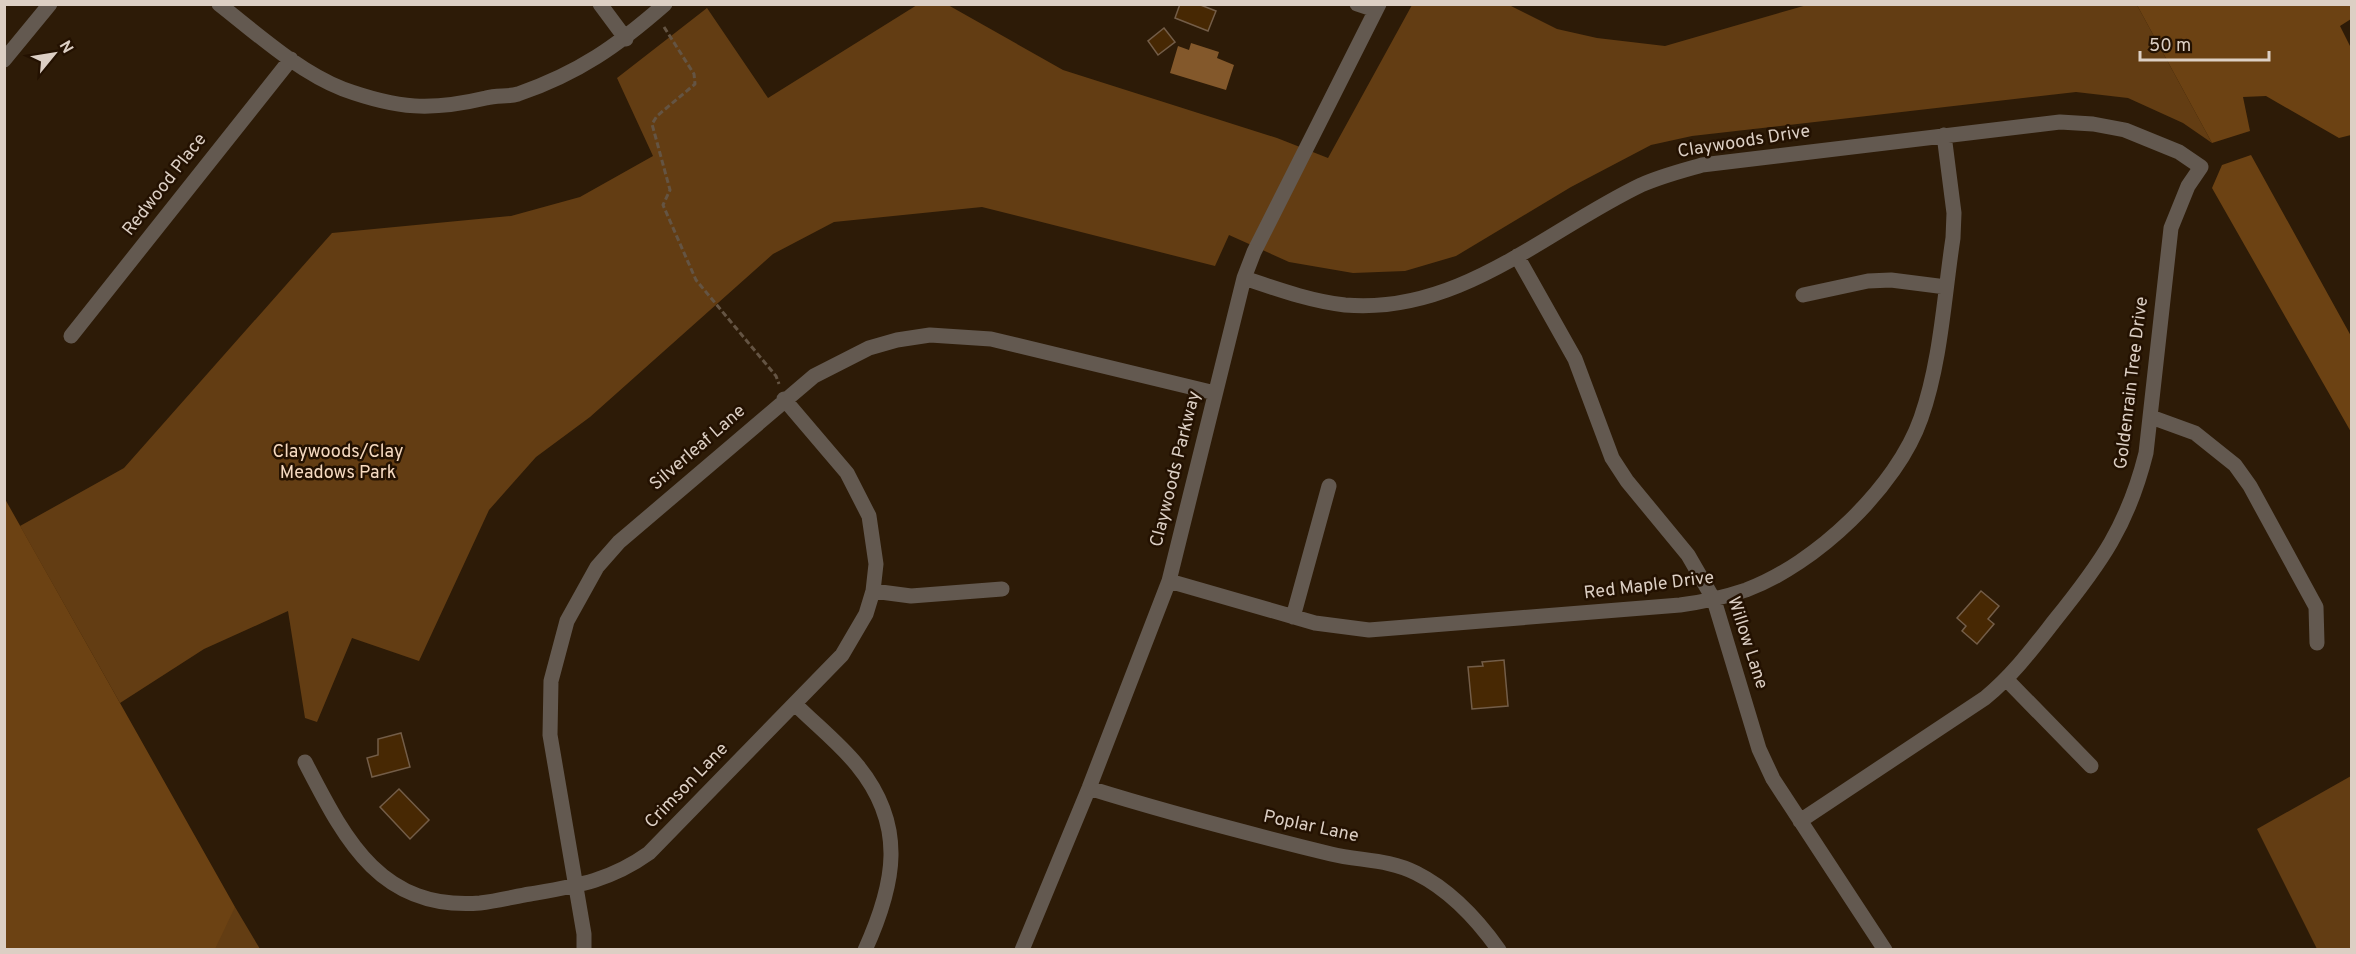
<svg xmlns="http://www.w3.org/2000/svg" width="2356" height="954" font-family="Overpass,sans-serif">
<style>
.green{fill:#633d13}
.forest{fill:#6c4213}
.water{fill:#83582b}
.building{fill:#472803;stroke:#735d48;stroke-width:1.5}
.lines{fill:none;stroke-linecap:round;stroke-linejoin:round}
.path{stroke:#645443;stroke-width:3;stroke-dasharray:6 3;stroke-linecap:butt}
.minor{stroke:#635950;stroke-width:15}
.labels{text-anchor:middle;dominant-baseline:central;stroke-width:5;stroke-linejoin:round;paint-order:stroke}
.street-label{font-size:18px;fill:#dccfc4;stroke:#231101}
.park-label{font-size:18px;fill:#f6dac1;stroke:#231101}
</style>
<rect width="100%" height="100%" fill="#2d1b07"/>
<path class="green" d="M917,5h31l115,65 214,68 51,20 84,-153h97l48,24 40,9 68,8 142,-41h330l75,138 -29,-20 -55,-25 -52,-6 -384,44 -41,9 -80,42 -115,69 -51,15 -52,2 -64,-11 -60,-27 -14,31 -233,-59 -148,15 -61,32 -183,163 -54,40 -47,53 -70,151 -67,-23 -35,84 -12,-4 -17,-107 -84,38 -84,54 -100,-177 104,-58 208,-235 179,-17 69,-19 73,-41 -36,-78 90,-70 61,90z
M2351,776v173h-34l-60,-120z
M235,907l25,42 -102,1z"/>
<path class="forest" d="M2137,5h214v14l-11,7 11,22v87l-12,3 -73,-42 -23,1 7,34 -38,12z
M2251,155l100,181v96l-139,-244 10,-23z
M5,499l230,408 -20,42h-210z"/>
<path class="water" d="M1191,43l28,9 -2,6 17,7 -8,25 -56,-17 8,-27 11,4z"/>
<path class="building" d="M1180,4h18l18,7 -8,20 -33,-13z
M1164,28l11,14 -17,13 -10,-14z
M1981,591l18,15 -11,13 6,5 -17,20 -15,-13 4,-5 -9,-8z
M1504,660l4,46 -36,3 -4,-42 15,-1 -1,-4z
M401,733l9,34 -38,10 -5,-19 11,-3v-16z
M399,789l30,31 -19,19 -30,-32z"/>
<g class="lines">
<path class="path" d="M664,27l30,47 1,10 -38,32 -5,8 18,66 -7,15 33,75 80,96 3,8"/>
<path class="minor" d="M219,4c37,29 80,68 124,85 55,20 88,22 143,9 11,-3 22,-1 32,-4 61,-21 99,-48 147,-90
M600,4l26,35
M1357,4l18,6
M4,60l46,-56
M1517,256l58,103 37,99 15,23 61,74 26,45 45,149 14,30 112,171
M1244,278c33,11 66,23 101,27 114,10 200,-74 296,-120 20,-9 40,-14 61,-20l358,-43 33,2 32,6 54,22 22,15 -13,19 -17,42 -25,225c-18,72 -45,110 -91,167 -22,28 -42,55 -70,78l-185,123
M1803,295l65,-14 23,-1 55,7
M71,336l220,-277
M2151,417l44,16 40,32 15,21 66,121 1,36
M1169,581l146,42 54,7 311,-25c23,-3 45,-8 66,-15 70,-26 151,-103 175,-172 20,-57 23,-121 32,-180l1,-25 -10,-78
M873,591l38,5 91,-7
M1293,617l36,-131
M2007,680l84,86
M795,704c20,20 44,39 62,61 50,61 38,119 8,185
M305,762c39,75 74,149 175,141 17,-2 33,-6 50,-9 46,-8 80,-13 119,-41l193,-198 24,-41 7,-23 3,-27 -7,-48 -22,-43 -63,-74
M1089,788c80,25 161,46 242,66 29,7 57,5 85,19 34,17 61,46 83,77
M584,950v-16l-34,-199 1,-54 16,-60 30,-54 22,-25 195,-166 55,-28 28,-8 33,-5 61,4 224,54
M1022,950l67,-162 80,-207 75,-303 10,-26 125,-248"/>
</g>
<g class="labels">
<g class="street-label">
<text transform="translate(1744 142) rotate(-9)">Claywoods Drive</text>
<text transform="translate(165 185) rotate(-52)">Redwood Place</text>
<text transform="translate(2132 383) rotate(-83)">Goldenrain Tree Drive</text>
<text transform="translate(698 448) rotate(-41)">Silverleaf Lane</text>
<text transform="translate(1176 469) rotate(-76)">Claywoods Parkway</text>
<text transform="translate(1649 586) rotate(-7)">Red Maple Drive</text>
<text transform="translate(1747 643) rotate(72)">Willow Lane</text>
<text transform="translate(687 786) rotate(-46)">Crimson Lane</text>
<text transform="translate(1311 827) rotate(12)">Poplar Lane</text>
</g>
<g class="park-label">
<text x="338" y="452">Claywoods/Clay<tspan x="338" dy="21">Meadows Park</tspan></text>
</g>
</g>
<rect width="2356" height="954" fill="none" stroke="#dccfc4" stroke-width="12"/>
<g transform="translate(54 54) rotate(60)" stroke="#231101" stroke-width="4.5" paint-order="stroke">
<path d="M0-4.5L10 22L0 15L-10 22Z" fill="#dccfc4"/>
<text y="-9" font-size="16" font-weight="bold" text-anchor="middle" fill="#dccfc4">N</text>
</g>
<path d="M2140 51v9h129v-9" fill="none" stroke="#dccfc4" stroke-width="3"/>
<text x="2149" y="51" font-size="18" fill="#dccfc4" stroke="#231101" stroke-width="4.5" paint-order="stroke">50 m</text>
</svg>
